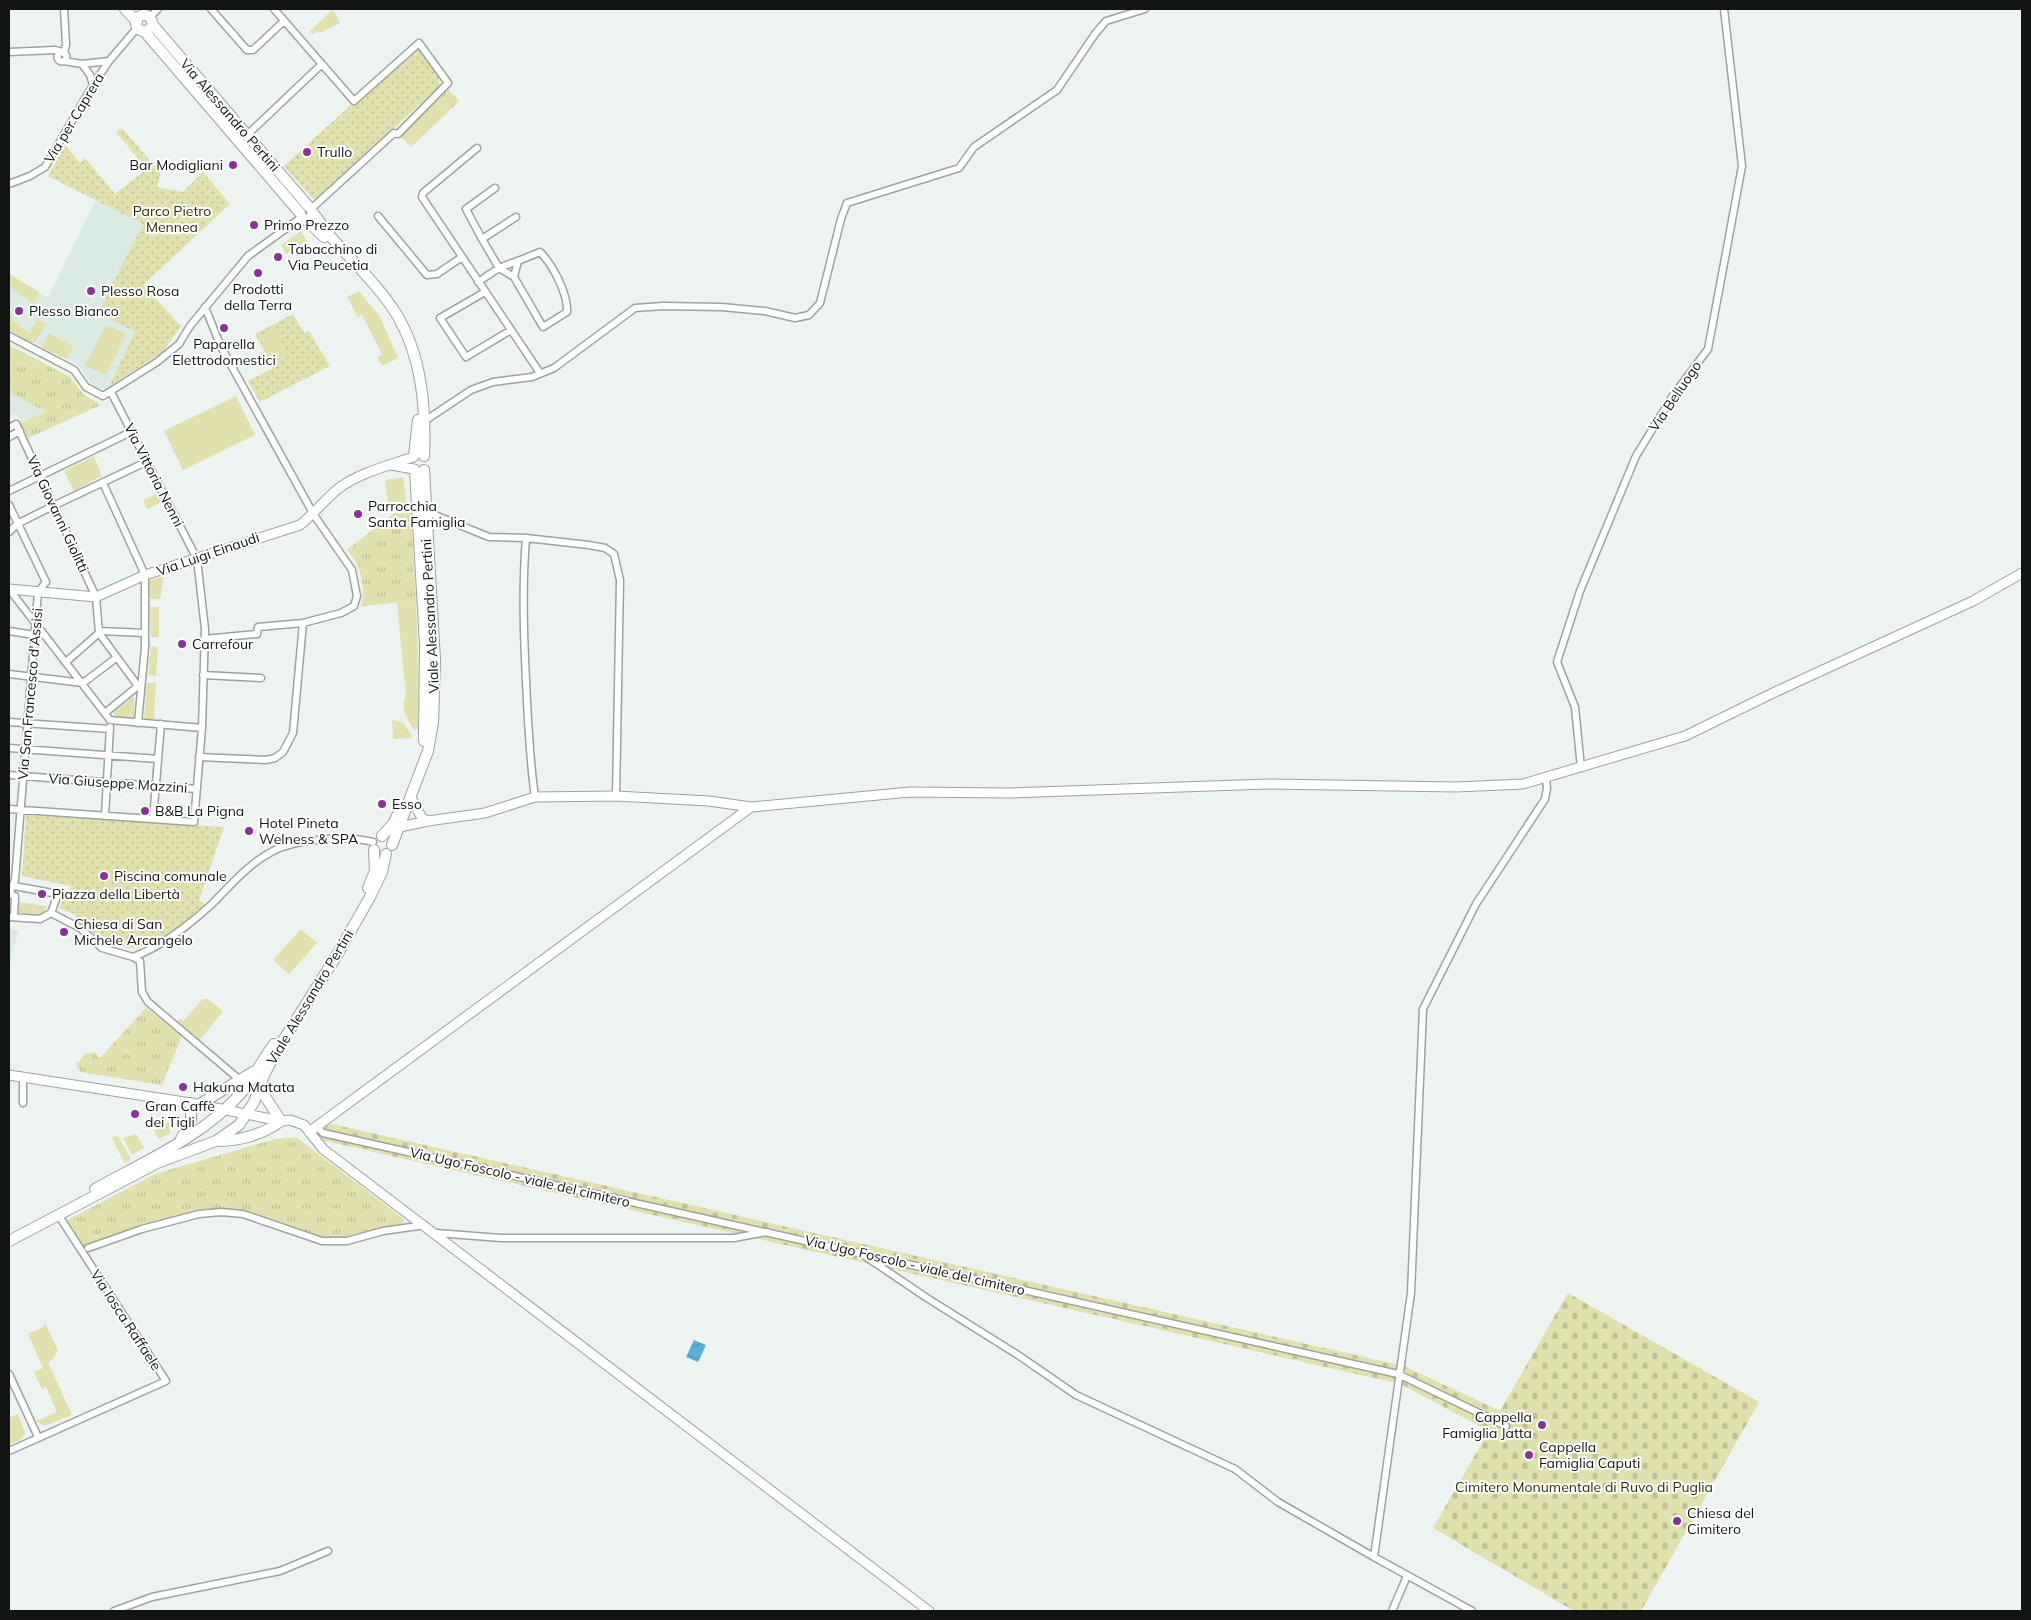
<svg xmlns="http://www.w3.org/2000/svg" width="2031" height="1620" font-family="Mulish,sans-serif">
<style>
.built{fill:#dbeae3}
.grass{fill:url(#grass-tufts)}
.cemetery{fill:url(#cemetery-stones)}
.park{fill:url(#park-dots)}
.garden{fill:#e1e1ae}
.water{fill:url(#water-waves)}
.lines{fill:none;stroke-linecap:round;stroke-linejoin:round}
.street-casing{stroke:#9da3a0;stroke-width:9}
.secondary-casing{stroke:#9da3a0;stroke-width:11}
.primary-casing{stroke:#9da3a0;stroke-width:12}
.street{stroke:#fff;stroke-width:6}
.secondary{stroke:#fff;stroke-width:9}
.primary{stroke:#fff;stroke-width:10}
.poi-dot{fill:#8c319c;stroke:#fff;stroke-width:2}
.labels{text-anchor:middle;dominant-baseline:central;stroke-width:4;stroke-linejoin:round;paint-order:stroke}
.street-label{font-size:14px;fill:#111413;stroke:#fff}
.poi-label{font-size:14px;fill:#111413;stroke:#fff;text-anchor:start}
.park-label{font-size:14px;fill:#2e2d09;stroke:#fff}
</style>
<defs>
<pattern id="grass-tufts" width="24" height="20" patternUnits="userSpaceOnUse" patternTransform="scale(1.25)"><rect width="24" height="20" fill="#e1e1ae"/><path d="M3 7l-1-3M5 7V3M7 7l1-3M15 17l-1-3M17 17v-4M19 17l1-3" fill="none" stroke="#c0c095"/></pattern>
<pattern id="cemetery-stones" width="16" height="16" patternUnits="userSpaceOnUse" patternTransform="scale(1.25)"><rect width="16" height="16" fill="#e1e1ae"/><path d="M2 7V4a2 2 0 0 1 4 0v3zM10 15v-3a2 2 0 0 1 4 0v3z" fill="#c0c095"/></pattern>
<pattern id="park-dots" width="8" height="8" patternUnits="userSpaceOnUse" patternTransform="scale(1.25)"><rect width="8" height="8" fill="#e1e1ae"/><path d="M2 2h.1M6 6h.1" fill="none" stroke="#c0c095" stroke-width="1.8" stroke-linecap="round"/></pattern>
<pattern id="water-waves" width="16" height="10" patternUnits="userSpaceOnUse" patternTransform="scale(1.25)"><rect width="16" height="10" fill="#59b1d8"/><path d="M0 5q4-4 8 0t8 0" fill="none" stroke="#4c97b8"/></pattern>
</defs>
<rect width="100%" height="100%" fill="#ecf3f0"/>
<path class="built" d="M96,200l47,24 -44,89 36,19 -29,57 -13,-3 -15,-22 -69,-34v-56l39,24z
M9,393l38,18 -27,13 -4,-10 -7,3z
M9,928l10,3 -10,33z"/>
<path class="grass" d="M448,89l11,12 -12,12 -10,-12z
M9,345l61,32 14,18 17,10 -73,33 -8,-14 26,-13 -37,-18z
M394,513h17l5,88 -55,5c5,-18 0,-42 -14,-56z
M146,1008l36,28 -20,49 -82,-13 -4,-10h3l5,-8 11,-2 3,6 3,-1z
M296,1137l108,82 -2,7c-26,6 -55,17 -82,12 -30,-5 -56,-24 -87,-28 -36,-4 -116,21 -149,38l-18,-27 89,-47 120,-35z"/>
<path class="cemetery" d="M327,1123l1077,243 96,45 68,-118 191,109 -118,209h-67l-141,-83 56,-97 -88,-47 -1080,-244z"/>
<path class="park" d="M418,49l21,29v8l-121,113 -6,-1 -28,-32 70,-64 3,2z
M122,128l30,35 9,7 -4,17 26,5 20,-20 27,32 -87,81 38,41 -18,26 -55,35 27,-55 -37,-19 45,-89 -95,-48 17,-31 15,18 5,-5 30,36 32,-25 -31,-37z
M293,314l11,19 5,-2 21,35 -70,36 -12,-21 25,-13 -18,-34z
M26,815l198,12 -25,73 6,5c-33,28 -70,63 -112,28 -7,-6 -14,-11 -19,-19l-15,-6 12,-22 -49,-10z"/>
<path class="garden" d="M333,9l7,14 -21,10 -1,-2 -5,3 -3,-3z
M436,100l11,13 -36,34 -11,-11z
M301,231l6,10 -21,13 -5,-9z
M9,274l30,18 -5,12 -25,-17z
M359,291l21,26 18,41 -16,8 -5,-9 5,-3 -20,-39 -4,2 -11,-20z
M9,314l4,3 -1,3 17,13 8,-14 9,5 -11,18 -4,1 -22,-13z
M106,325l20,9 -20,41 -22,-9z
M276,330l13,26 -15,8 -14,-26z
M49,333l24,13 -6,13 -25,-11z
M236,396l19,39 -72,35 -19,-39z
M94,456l8,20 -28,15 -10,-20z
M403,477l4,30 -18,3 -4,-30z
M157,494l5,8 -15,7 -4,-9z
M164,576l-4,23h-10l-1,-18z
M416,601l3,80 -1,48h-5c-6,-11 -13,-22 -7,-34l-9,-92z
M150,607h9v30h-8z
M151,646l7,1 -2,29 -8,-1z
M147,683h9l-2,36h-10z
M134,696v23l-18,-2 -2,-5z
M392,720l11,2 10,16 -20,1z
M19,902l28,4 -4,9 -26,-2z
M301,929l16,14 -28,31 -16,-14z
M203,999h5l15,12 -24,30 -21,-20 2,-2 3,2z
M169,1122l1,11 -11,6 -5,-8z
M136,1134l8,14 -12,7 -9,-17z
M118,1136l13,23 -6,4 -14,-26z
M45,1323l13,27 -5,9 -5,3 24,53 -28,11 -8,-5 21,-9 -11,-25 -4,2 -8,-17 9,-4 -15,-34 15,-7z
M18,1414l7,19 -5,7 -11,5v-27z"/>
<path class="water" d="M694,1340l12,5 -8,17 -12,-5z"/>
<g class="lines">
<g class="street-casing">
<path id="street" d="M64,9l2,35 -2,9
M211,9l36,41h6l31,-29
M274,9l80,92 65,-58 29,40 -50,51 -4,-1 -83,76
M150,17l8,-8
M9,52l46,-2 7,2
M57.5 57a4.5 4.5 0 1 1 9 0a4.5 4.5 0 1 1-9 0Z
M64,61l18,3 27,-3
M82,64l8,11 3,10
M247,135l75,-71
M477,148l-54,45 -1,4 118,176
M9,184l21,-8 15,-9 48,-82 16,-24 29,-34
M378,216l49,59 10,-1 25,-17
M516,217l-34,22 17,29 21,-8
M482,239l-16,-30 29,-21
M478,282l21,-14 15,9 29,50 24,-15c1,-18 -14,-47 -27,-60l-22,9 -4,16
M485,292l-45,26 26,39 45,-27
M9,336l65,34 12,17 17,9 54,-34 22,-18 11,-18 58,-70 54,-39
M423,422l48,-32 22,-8 39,-5 22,-9 81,-60 28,-2 59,1 43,4 30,7 14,-3 11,-12 21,-84 6,-16 112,-35 15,-21 83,-57 38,-56 11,-13 39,-12
M9,428l7,-4 80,173 3,36 42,57
M9,437l11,-6
M103,483l42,92v72l-7,76
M9,491l122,-59
M9,505l37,77 -8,10 -23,288 -6,15
M425,511l64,26 37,1 63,7 16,3 9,6 6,26 -4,216
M9,532l8,-8 38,-19 91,-43
M526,538c-5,61 -1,122 2,183 2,26 3,50 7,76
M9,589l101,131
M9,631l25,4
M99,631l46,2
M204,639l53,-5 1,-7 45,-4
M66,662l33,-29
M9,674l74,9 33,-25
M203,675l58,3
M105,713l33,-27
M110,720l92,8
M9,722l101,7
M9,748l149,11
M199,757l67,3 9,-2 8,-6 10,-19 10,-110 38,-10 13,-7 3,-10 -5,-26 -38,-55 -93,-168 -16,-40
M1581,768l-6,-61 -18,-45 23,-71 56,-135 36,-59 36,-48 20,-107 14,-76 -18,-157
M9,775l188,14
M9,809l185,13 8,-94 3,-99 -8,-70 -86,-167
M105,816l5,-89
M153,819l8,-95
M10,894l5,2 -1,21
M51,913l29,15 22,20 31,9 7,4 2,31 6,10 92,78
M9,917l31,2 11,-6 7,-19 -44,-8
M133,957c30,-11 56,-32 79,-53 19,-19 36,-40 61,-53 13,-7 29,-9 44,-11 20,-3 36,-3 56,2
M23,1077v26
M317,1127l6,6 1075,241 108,52
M436,1233l65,5h233l33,-6
M88,1248l54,-19 57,-15 22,-2 22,2 79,27h25l36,-10 42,-6
M859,1252l68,46 91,57 58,40 159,74 43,33 96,55 37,-264 12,-284 53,-105 69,-105 2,-11 -1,-9
M9,1374l29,63
M9,1451l157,-70 -107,-165
M1374,1557l98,54
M114,1611l38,-14 128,-26 48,-20
M1392,1611l15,-35"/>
</g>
<g class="secondary-casing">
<path id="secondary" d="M391,465l23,4
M9,589l87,8 49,-22 155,-50c14,-11 25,-26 39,-37 22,-16 49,-22 74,-31
M411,798l11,20 6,3 57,-8 50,-16 81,-1 93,5 42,6
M399,827l29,-6
M9,1075l182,28 90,18 9,-1 14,5 19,24 606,462
M309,1132l442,-325 159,-15 99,1 259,-9 188,3 67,-3 162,-48 90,-44 198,-91 49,-28"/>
</g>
<g class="primary-casing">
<path id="primary" d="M125,9l12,13
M136 23a8 8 0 1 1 16 0a8 8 0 1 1-16 0Z
M152,24l157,183
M144,31l156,182
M312,212c7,7 12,17 18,24 23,26 49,50 67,79 25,42 29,93 27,141
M305,219l19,18
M414,456l4,-36
M415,470l10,174 -1,97
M382,836l11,-12 5,-10
M392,845l36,-94 5,-28 2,-63 -11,-190
M368,888l7,-17 -1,-21
M200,1104l53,-32
M181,1139l10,-19v-17
M216,1141c23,0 46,-6 65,-20l-17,-26 -2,-14
M95,1189c50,-28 109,-53 147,-97 12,-15 21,-33 32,-48
M9,1241l148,-78 59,-22 23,-16 15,-23 11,-29 14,-26 58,-92 33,-58 12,-25 4,-18"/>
</g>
<use href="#street" class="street"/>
<use href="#secondary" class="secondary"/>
<use href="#primary" class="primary"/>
</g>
<g class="poi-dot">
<circle cx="307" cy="152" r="5"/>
<circle cx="233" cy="165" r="5"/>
<circle cx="254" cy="225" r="5"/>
<circle cx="278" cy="257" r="5"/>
<circle cx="258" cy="273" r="5"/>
<circle cx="91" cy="291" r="5"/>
<circle cx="19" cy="311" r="5"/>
<circle cx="224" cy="328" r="5"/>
<circle cx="358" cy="514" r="5"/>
<circle cx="182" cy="644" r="5"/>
<circle cx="382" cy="804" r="5"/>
<circle cx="145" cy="811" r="5"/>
<circle cx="249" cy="831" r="5"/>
<circle cx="104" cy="876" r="5"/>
<circle cx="42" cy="894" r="5"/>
<circle cx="64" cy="932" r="5"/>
<circle cx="183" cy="1087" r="5"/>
<circle cx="135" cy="1114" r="5"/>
<circle cx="1542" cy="1425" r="5"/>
<circle cx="1529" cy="1455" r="5"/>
<circle cx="1677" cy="1521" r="5"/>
</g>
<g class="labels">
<g class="street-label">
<text transform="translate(230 115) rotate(49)">Via Alessandro Pertini</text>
<text transform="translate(74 118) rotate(-59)">Via per Caprera</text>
<text transform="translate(1675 396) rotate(-56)">Via Belluogo</text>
<text transform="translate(154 475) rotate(63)">Via Vittoria Nenni</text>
<text transform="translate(58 514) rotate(65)">Via Giovanni Giolitti</text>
<text transform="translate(208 554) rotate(-19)">Via Luigi Einaudi</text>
<text transform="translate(430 616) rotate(-93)">Viale Alessandro Pertini</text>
<text transform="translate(30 694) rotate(-85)">Via San Francesco d'Assisi</text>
<text transform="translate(118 783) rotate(4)">Via Giuseppe Mazzini</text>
<text transform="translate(310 997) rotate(-59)">Viale Alessandro Pertini</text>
<text transform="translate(520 1177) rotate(13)">Via Ugo Foscolo - viale del cimitero</text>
<text transform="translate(915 1265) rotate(13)">Via Ugo Foscolo - viale del cimitero</text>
<text transform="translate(126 1320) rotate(57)">Via Iosca Raffaele</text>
</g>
<g class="poi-label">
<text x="317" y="152">Trullo</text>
<text x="223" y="165" text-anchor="end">Bar Modigliani</text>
<text x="264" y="225">Primo Prezzo</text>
<text x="288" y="249">Tabacchino di<tspan x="288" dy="16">Via Peucetia</tspan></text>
<text x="258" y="289" text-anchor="middle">Prodotti<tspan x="258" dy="16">della Terra</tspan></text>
<text x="101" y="291">Plesso Rosa</text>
<text x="29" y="311">Plesso Bianco</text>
<text x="224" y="344" text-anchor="middle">Paparella<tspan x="224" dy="16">Elettrodomestici</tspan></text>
<text x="368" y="506">Parrocchia<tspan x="368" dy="16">Santa Famiglia</tspan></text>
<text x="192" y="644">Carrefour</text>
<text x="392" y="804">Esso</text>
<text x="155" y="811">B&amp;B La Pigna</text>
<text x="259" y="823">Hotel Pineta<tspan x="259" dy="16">Welness &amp; SPA</tspan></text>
<text x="114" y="876">Piscina comunale</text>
<text x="52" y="894">Piazza della Libertà</text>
<text x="74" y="924">Chiesa di San<tspan x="74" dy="16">Michele Arcangelo</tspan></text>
<text x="193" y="1087">Hakuna Matata</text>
<text x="145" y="1106">Gran Caffè<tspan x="145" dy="16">dei Tigli</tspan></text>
<text x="1532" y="1417" text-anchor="end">Cappella<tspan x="1532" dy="16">Famiglia Jatta</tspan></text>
<text x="1539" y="1447">Cappella<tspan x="1539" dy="16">Famiglia Caputi</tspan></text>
<text x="1687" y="1513">Chiesa del<tspan x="1687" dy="16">Cimitero</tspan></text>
</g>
<g class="park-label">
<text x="172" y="211">Parco Pietro<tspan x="172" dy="16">Mennea</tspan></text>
<text x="1584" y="1487">Cimitero Monumentale di Ruvo di Puglia</text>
</g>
</g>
<rect width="2031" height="1620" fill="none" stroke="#111413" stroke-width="20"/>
</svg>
